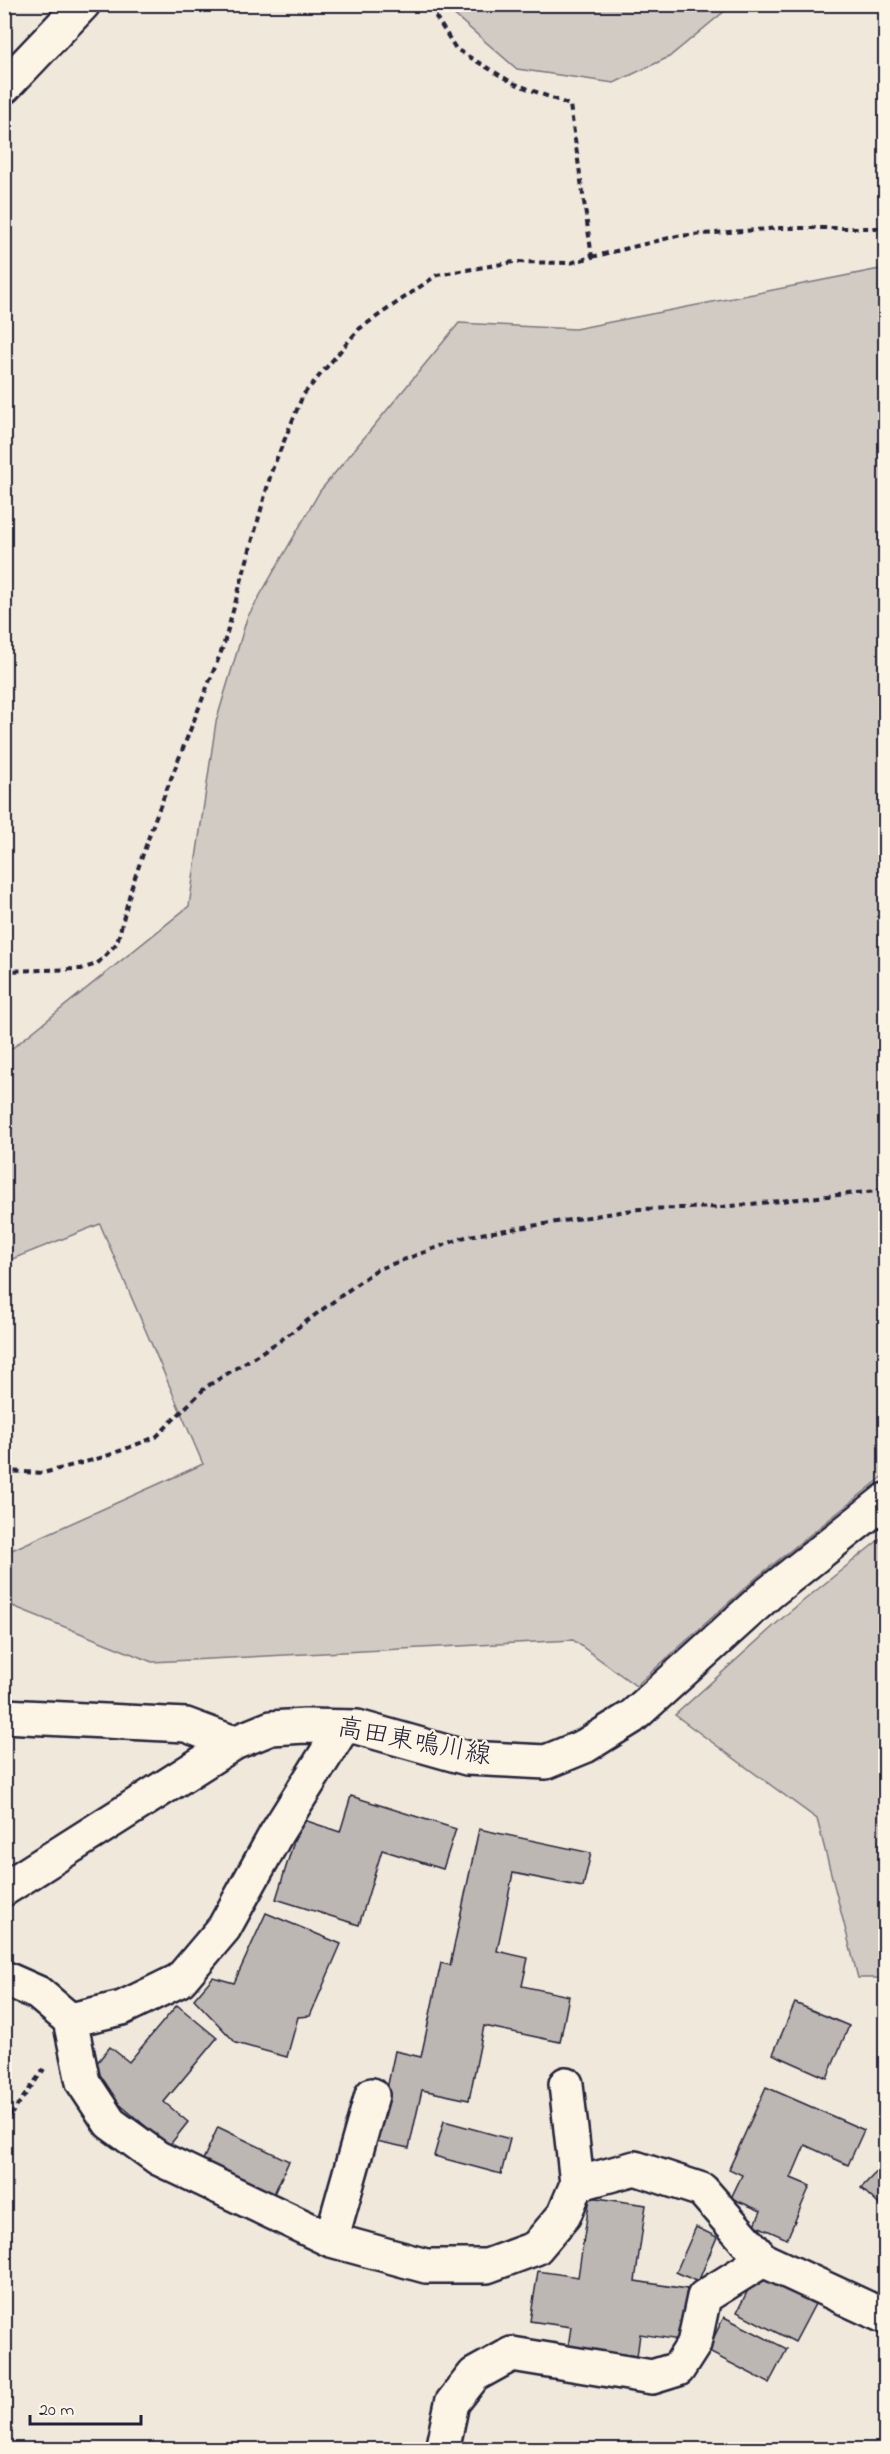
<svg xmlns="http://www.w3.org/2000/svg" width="890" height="2454" font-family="'Indie Flower','Klee One',sans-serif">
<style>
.green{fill:#d1cbc3;stroke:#7a767f;stroke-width:1.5}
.building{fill:#bcb7b3;stroke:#22223b;stroke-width:1.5}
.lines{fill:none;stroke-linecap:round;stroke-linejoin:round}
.street-casing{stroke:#22223b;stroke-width:38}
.secondary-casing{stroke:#22223b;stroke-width:38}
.path{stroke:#22223b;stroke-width:4;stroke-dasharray:6 4.5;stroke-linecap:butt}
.street{stroke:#fcf5e5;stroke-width:33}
.secondary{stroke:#fcf5e5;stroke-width:33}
.labels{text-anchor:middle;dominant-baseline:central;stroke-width:4.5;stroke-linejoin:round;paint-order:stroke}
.street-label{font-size:26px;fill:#22223b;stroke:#fcf5e5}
</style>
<rect width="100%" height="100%" fill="#efe8db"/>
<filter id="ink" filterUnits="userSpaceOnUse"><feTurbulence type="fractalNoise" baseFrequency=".0167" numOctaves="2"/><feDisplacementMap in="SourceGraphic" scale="12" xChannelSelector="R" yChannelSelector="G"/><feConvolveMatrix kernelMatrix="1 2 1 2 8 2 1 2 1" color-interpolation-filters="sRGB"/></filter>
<g filter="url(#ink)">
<path class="green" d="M443,5h289l-63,52 -55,26 -97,-14z
M885,268v1207l-129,103 -120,108 -63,-46 -421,22 -147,-59v-50l198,-89 -103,-240 -95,38v-208l184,-148 27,-184 31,-104 73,-127 139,-168 116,6z
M885,1535v443h-27l-41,-159 -142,-104 112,-101z"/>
<path class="building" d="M351,1796l105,33 -13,40 -61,-19 -23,75 -83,-26 25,-80 39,13z
M479,1829l112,24 -8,34 -70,-14 -16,78 31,7 -6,28 47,10 -9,46 -76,-16 -15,74 -47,-10 -13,58 -33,-7 19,-90 26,6 20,-94 9,2z
M266,1913l75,31 -31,72 -12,1 -11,40 -51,-14 -42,-44 19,-22 21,6z
M795,2003l54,23 -22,52 -54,-24z
M177,2005l40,33 -53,64 24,20 -19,24 -83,-70 24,-29 19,15z
M766,2087l98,43 -16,35 -43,-20 -14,33 19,8 -23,53 -32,-14 6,-14 -30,-13 11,-23 -13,-6z
M444,2121l66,18 -9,35 -67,-18z
M218,2127l71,34 -16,35 -71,-34z
M886,2162v49l-25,-23z
M590,2197l56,8 -11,76 52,8 -7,51 -40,-6 -3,23 -69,-10 3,-20 -41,-6 8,-50 40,6z
M696,2227l21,10 -19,45 -22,-10z
M756,2274l59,30 -20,38 -58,-30z
M724,2317l63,32 -18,34 -62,-32z"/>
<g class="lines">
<g class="street-casing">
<path id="street" d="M4,87l79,-83
M4,1716l182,9 48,18
M4,1978l34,15 32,27 13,62 27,41 48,35 173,82 95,26h61l49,-18 28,-33 13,-31 58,-16 67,22 61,70 123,57
M70,2020l52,-12 58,-28 44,-52 52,-94 67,-107
M566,2084l11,100
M331,2240l41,-145
M442,2450l10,-47 22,-28 38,-21 140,23 26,-8 16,-25 10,-47 59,-37"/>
</g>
<g class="secondary-casing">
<path id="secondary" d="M4,1889l230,-146 37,-15 34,-2 52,1 110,31 79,4 39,-16 47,-29 137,-124 117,-93"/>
</g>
<path class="path" d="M4,7l1,-3
M592,257l85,-21 104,-8h105
M4,971l77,-2 16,-5 20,-21 14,-54 24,-70 68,-172 49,-177 31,-75 56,-66 78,-54 77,-13 56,1 22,-6 -22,-152 -57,-22 -57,-34 -28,-45
M4,1471l39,2 61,-16 52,-20 50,-50 75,-47 95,-70 92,-34 171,-27 83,-2 164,-17
M4,2124l40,-55"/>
<use href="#street" class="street"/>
<use href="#secondary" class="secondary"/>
</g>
</g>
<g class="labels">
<g class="street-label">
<text transform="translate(414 1743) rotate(11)">高田東鳴川線</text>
</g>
</g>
<rect width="890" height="2454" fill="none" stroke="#fcf5e5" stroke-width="24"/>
<rect x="12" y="12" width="866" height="2430" fill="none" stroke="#22223b" stroke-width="2" filter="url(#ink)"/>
<path d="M30 2415v9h111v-9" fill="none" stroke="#22223b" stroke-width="3"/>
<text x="39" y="2415" font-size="18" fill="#22223b" stroke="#fcf5e5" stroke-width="4.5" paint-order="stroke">20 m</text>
</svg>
